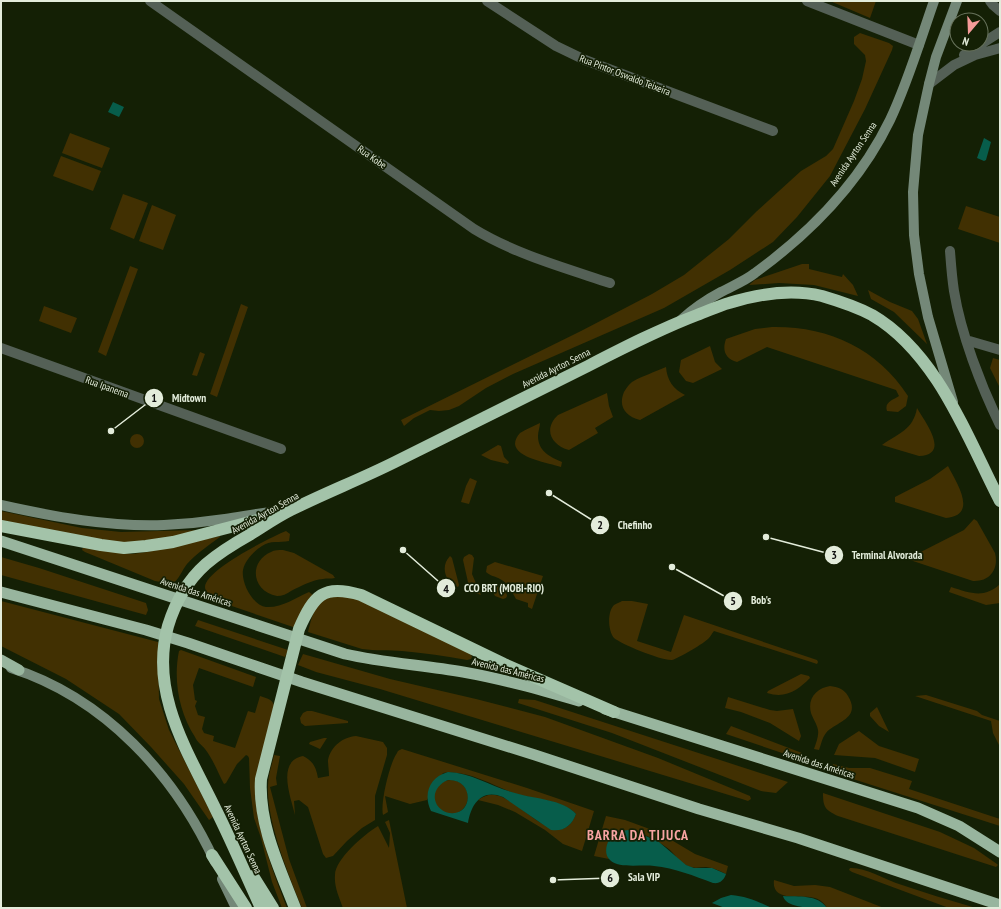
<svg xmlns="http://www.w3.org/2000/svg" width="1001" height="909" font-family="'PT Sans Narrow',sans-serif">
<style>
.green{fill:#413002}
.water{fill:#075d4b;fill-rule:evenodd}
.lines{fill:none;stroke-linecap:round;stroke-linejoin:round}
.minor{stroke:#546056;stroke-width:10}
.secondary{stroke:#748878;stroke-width:10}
.trunk{stroke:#98b59e;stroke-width:11}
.motorway{stroke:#a3c3a9;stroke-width:12}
.labels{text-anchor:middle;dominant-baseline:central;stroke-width:3.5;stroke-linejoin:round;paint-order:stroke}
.street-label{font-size:10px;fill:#e3ecdb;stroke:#142005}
.district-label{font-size:14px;font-weight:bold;letter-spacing:1px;fill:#f8a4a2;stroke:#142005}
.leader{fill:none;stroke:#e3ecdb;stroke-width:1.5}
.callout-dot{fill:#e3ecdb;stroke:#142005;stroke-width:1.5}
.mark-label{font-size:12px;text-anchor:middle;font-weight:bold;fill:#111}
.callout-label{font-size:11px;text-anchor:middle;font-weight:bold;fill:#e3ecdb;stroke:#142005;stroke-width:3.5;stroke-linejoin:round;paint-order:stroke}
</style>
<rect width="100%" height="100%" fill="#142005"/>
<path class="green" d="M830,1h46l-6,17z
M860,33l29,10 4,3 -1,4 -27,59 -35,67 -33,41 -24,25 -43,28 -66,38 -151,66 -27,14 -27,18 -10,4 -10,1 -9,-1 -16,8 -10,8 -3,-6 180,-89 71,-37 32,-19 45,-36 28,-28 44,-40 25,-15 7,-7 21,-48 8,-22 4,-18 -1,-6 -11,-11v-7z
M70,133l40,15 -8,20 -40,-15z
M61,156l40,15 -8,20 -40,-15z
M123,194l25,9 -14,36 -24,-10z
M152,205l24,10 -13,35 -24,-9z
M966,206l34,11v26l-42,-14z
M802,264h7v5l33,8 1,-3 10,11 5,11 -44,-11 -35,-2 -30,2 6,-5z
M130,266l8,3 -32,87 -8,-4z
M868,290l22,12 22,9 6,8 9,25 -33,-32 -23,-13z
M241,304l7,3 -31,90 -7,-3z
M44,306l33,12 -6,15 -32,-12z
M772,327c56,-1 105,21 136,69l-2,10 -8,6 -11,-1c-3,-9 6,-11 12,-15l-3,-6 -129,-43 -30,15c-12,-3 -15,-12 -11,-23l29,-10z
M710,346l5,16 7,7 -29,14 -7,-2 -7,-9 2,-12z
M200,352l5,2 -8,22 -5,-1z
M993,358l7,2v28l-10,-20z
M666,367c1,13 7,22 19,28l-45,25c-15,-4 -22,-14 -16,-28 2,-3 4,-7 8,-10 10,-6 23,-10 34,-15z
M607,393l2,13 4,11 -18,11 3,5 -29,17c-18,-5 -26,-21 -11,-35z
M917,408c8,14 34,47 2,48l-37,-11c17,-12 31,-15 35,-37z
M540,423c0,4 -2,8 -2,13 0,15 12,21 24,26l-1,5c-12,-4 -45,-9 -46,-23 0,-4 2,-8 5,-11 6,-4 14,-7 20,-10z
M130 441a7 7 0 1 1 14 0a7 7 0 1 1-14 0Z
M498,445l3,1 3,11 5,5 -1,2 -17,-4 -10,-5z
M948,466c8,16 31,49 -2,52l-51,-16v-5l35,-18z
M470,478l7,3 -8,23 -8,-2 5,-16z
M1,511l81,17 39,4 78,-2v2l-71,13 -127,-23z
M974,519l3,2 18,32c4,16 -5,29 -22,28l-66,-22 57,-29z
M286,531l4,3 -1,7c-9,2 -19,-1 -27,5 -8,5 -17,14 -19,24 -2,12 9,35 23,37 16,1 29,-9 43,-15l4,3 -17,31 -3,1 -76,-26c-5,-3 -12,-8 -12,-14 0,-17 66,-50 81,-56z
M220,536v1c-11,8 -23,16 -33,27 -5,6 -8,16 -15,20l-17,-3 -70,-29 -3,-2 1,-3 49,7 15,-2z
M283,550l11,3 39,22 2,3c-4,1 -8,0 -12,1 -11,1 -22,7 -32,12 -4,3 -9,5 -14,5 -25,-4 -29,-34 -6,-44 3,-2 8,-2 12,-2z
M469,554l3,1 2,3 -2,16 9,21 -11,-4 -7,-31 1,-3z
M450,556l2,2 7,27 -1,2c-13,-4 -18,-21 -8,-31z
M1,557l38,11 107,35 2,7 -2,5 -145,-40z
M495,562l48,14 -11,33 -4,-2v-4l-12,-4c-4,-7 -8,-16 -16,-20 -5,-3 -10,-3 -14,-7l1,-6z
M1000,584v19l-14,2 -37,-13 2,-5c19,6 33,12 49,-3z
M498,585l8,7 1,4 -1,2 -3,1 -8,-3 -4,-8z
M349,595l122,59 1,3 -1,2 -4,1c-21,-4 -43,-7 -65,-9 -13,-1 -27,0 -40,-2l-54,-17c3,-11 6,-29 18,-34 7,-2 16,-2 23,-3z
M1,601l157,41 1,57 10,31 44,87 -4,3 -25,-36 -33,-37 -32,-33 -53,-35 -65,-33z
M622,601h10l16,3 -11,37 34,11 13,-37 133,45 1,2 -1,2 -6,-2 -97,-31c-2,2 -3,5 -5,7 -4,5 -32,21 -37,22 -10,1 -51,-16 -58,-22 -6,-7 -7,-26 0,-33 2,-1 6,-3 8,-4z
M198,620l90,30 -3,7 -90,-31z
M181,650l75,27 -3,10 -54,-19 -6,17 2,15 2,1 -2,5 3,9 7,2 -3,12 2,4 10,3 -1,5 22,7 13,-37 7,2 5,-17c6,2 12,3 14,9l-19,87c2,40 18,79 32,116h-5l-10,-26 -11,-44 -7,-20 -4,-30 -1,-30 -1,-2 -2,-1 -9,9 -11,19 -2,1c-6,-11 -11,-25 -19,-35 -3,-4 -8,-7 -10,-12 -16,-25 -22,-57 -16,-86z
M303,654l87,25 86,20 69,18 113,41 92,38 1,3 -3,2 -6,-2 -362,-110 -64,-17 -18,-7z
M801,674l8,2 1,2c-12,12 -24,21 -43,15l1,-2z
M830,686c8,1 14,3 18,10 14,23 -13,26 -22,37 -4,5 -5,12 -7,17l-5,-1c2,-6 5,-13 4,-19 -1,-6 -5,-11 -7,-17 -4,-15 6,-25 19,-27z
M926,695l51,16 5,4 18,6v26l-7,-14 -2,-12 -76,-25z
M728,697l42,13 7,1 16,-2 8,27 -2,5 -29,-18 -29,-11 -16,-4z
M519,699l16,1 253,82 -12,11 -15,-2 -149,-58 -94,-30z
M877,707l12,25 -10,-6 -9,-10v-3z
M307,711h5l36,10v2l-43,3 -4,-3 -1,-5 3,-5z
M731,726l71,27 -2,6 -74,-25z
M859,731l20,15 40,13 -4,13 -40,-14 -41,-3 5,-11z
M356,736l27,6 4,6v7l-12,41v24l-13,8 -15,13 -14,15 -7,2 -3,-4 -15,-47 -9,-7 -5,1 1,14c-4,-17 -19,-54 8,-59 10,5 13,11 15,22l11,-2c0,-5 -1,-11 -1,-16 3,-14 15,-23 28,-24z
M324,738h3l-7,11 -11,-5 1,-2z
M402,749l125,39 67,23 -12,40 -19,-7 -18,-14 -30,-18 -17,-7 -20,-5c6,-4 11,-6 17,-5 25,3 64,61 81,19 -12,-14 -45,-15 -63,-21 -15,-6 -30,-14 -45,-18 -8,-2 -17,-3 -25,-2l-16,27 -17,4 -25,-8 3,16 -5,3c-3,-12 7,-53 14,-62 1,-3 3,-3 5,-4z
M274,755l6,1 -4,22 1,7 -7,2 19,72 18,49h-5c-13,-32 -36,-88 -34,-123 0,-10 4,-20 6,-30z
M833,764l16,4h21l42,13 -3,8 91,30v7l-169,-54z
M434 797a17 17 0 1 1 34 0a17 17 0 1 1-34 0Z
M823,793l117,39 34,16 23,16 1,1 -2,2 -158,-51c-13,-6 -15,-9 -15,-23z
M606,816l19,4 33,12 37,22 33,12 -2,8c-6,-3 -12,-6 -20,-7 -6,0 -12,2 -18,-1 -8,-3 -12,-10 -18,-16 -13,-11 -47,-30 -60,-11 -4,6 -4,14 -1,20l-15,-3z
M389,820l18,88h-64c-4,-11 -9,-21 -8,-33 0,-16 30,-41 43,-49l11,22 1,-15 -5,-11z
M850,868c14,-1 33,10 46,15 26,9 53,17 80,25h-27l-97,-36 -3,-2z
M774,880l20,6 21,-1 15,2 54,21h-57c-3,-5 -6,-8 -12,-10 -13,-4 -44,5 -41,-18z"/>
<path class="water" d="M113,102l11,5 -5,10 -11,-5z
M984,138l7,4 -5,18 -2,1 -7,-3z
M448,772c24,1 44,15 67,21 19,6 48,6 61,21 -4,11 -12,18 -25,16l-48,-33c-21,-9 -32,7 -35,26l-37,-12c-8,-16 -2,-34 17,-39zM448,780c27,-1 25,36 2,33 -5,0 -10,-4 -13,-8 -6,-11 1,-21 11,-25z
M628,830l11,3 20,9 27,23 8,3h18l14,6c-2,6 -6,10 -13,9 -19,-7 -38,-15 -59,-17 -12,-2 -35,3 -44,-6 -6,-5 -4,-15 -1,-20 5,-7 11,-9 19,-10z
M731,895c15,1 28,7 41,13h-47l-13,-5 9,-5z
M783,896c16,1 34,-2 44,12 -12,0 -41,1 -44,-12z"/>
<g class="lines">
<path class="minor" d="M150,1l324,228c41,25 91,39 136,54
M487,1l69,45 29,14 188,71
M807,1l112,44
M990,1l3,4 7,6
M981,44l19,-12
M964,55l17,-11
M929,84l25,-19 21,-10 25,-7
M950,251c1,14 2,27 4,40 7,43 27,95 46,134
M966,340l34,10
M1,348l280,101"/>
<path class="secondary" d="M681,320c12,-11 25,-20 40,-28 11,-6 24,-11 34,-19 55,-40 105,-91 135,-153 18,-38 30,-79 44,-119
M953,402l-25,-85 -9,-43 -5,-39 -1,-43 5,-57 11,-51 7,-27 21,-56
M1,505c54,12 108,22 163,20 21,-1 41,-3 61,-6 16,-2 32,-6 48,-7
M11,668c94,30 164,107 204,194
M222,879l14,29"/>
<path class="trunk" d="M1,541l344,113c39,9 79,11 118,18 40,7 78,18 116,29
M1,592l145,38 42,13 114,39 233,73 164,54 99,29 202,67
M1,660l18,10
M605,709l313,99 41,18 41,26"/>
<path class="motorway" d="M1,526l100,19 23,3 22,-2 27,-4 100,-26
M212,855l34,53
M253,876l20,32
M261,908c-15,-33 -29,-66 -45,-98 -28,-58 -67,-117 -48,-184 7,-23 20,-46 38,-62 14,-12 29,-21 45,-30 13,-8 26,-17 40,-24 34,-17 70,-31 104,-48 64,-32 128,-64 193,-96 35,-18 72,-37 109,-51 11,-4 21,-9 32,-12 29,-9 63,-14 93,-7 17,5 35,11 50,19 65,38 95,122 128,186
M295,908c-16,-41 -37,-85 -34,-129l38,-150c15,-34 24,-45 62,-34l143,69 110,48"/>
</g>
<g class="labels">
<g class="street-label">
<text transform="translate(625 75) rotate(21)">Rua Pintor Oswaldo Teixeira</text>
<text transform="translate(853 154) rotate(-56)">Avenida Ayrton Senna</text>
<text transform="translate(372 157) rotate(35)">Rua Kobe</text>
<text transform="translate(556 368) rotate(-27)">Avenida Ayrton Senna</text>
<text transform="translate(107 387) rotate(20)">Rua Ipanema</text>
<text transform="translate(265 513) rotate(-29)">Avenida Ayrton Senna</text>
<text transform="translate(196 592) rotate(18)">Avenida das Américas</text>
<text transform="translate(508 670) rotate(14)">Avenida das Américas</text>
<text transform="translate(819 764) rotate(18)">Avenida das Américas</text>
<text transform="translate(243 839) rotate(65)">Avenida Ayrton Senna</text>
</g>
<g class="district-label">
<text x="638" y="835">BARRA DA TIJUCA</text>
</g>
</g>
<path class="leader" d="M111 431L154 398M549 493L600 525M766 537L834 555M403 550L446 588M672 567L733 601M553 880L610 878"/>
<g class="callout-dot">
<circle cx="111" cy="431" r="4"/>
<circle cx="549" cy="493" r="4"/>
<circle cx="766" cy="537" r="4"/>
<circle cx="403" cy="550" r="4"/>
<circle cx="672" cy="567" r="4"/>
<circle cx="553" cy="880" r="4"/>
<circle cx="154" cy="398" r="10"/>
<circle cx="600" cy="525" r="10"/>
<circle cx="834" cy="555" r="10"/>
<circle cx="446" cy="588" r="10"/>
<circle cx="733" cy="601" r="10"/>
<circle cx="610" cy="878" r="10"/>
</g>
<g class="mark-label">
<text x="154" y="402">1</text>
<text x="600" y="529">2</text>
<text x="834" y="559">3</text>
<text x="446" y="593">4</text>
<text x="733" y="605">5</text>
<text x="610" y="882">6</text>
</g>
<g class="callout-label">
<text x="189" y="402">Midtown</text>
<text x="635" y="529">Chefinho</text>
<text x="887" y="559">Terminal Alvorada</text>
<text x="504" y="592">CCO BRT (MOBI-RIO)</text>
<text x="761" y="604">Bob's</text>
<text x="644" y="881">Sala VIP</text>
</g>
<rect width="1001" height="909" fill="none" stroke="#e3ecdb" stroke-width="4"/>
<g transform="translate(969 32) rotate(199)"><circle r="19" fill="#142005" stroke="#67725b"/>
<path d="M0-3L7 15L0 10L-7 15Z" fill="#f59b99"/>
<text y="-6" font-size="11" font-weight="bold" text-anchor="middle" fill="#e3ecdb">N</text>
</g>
</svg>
